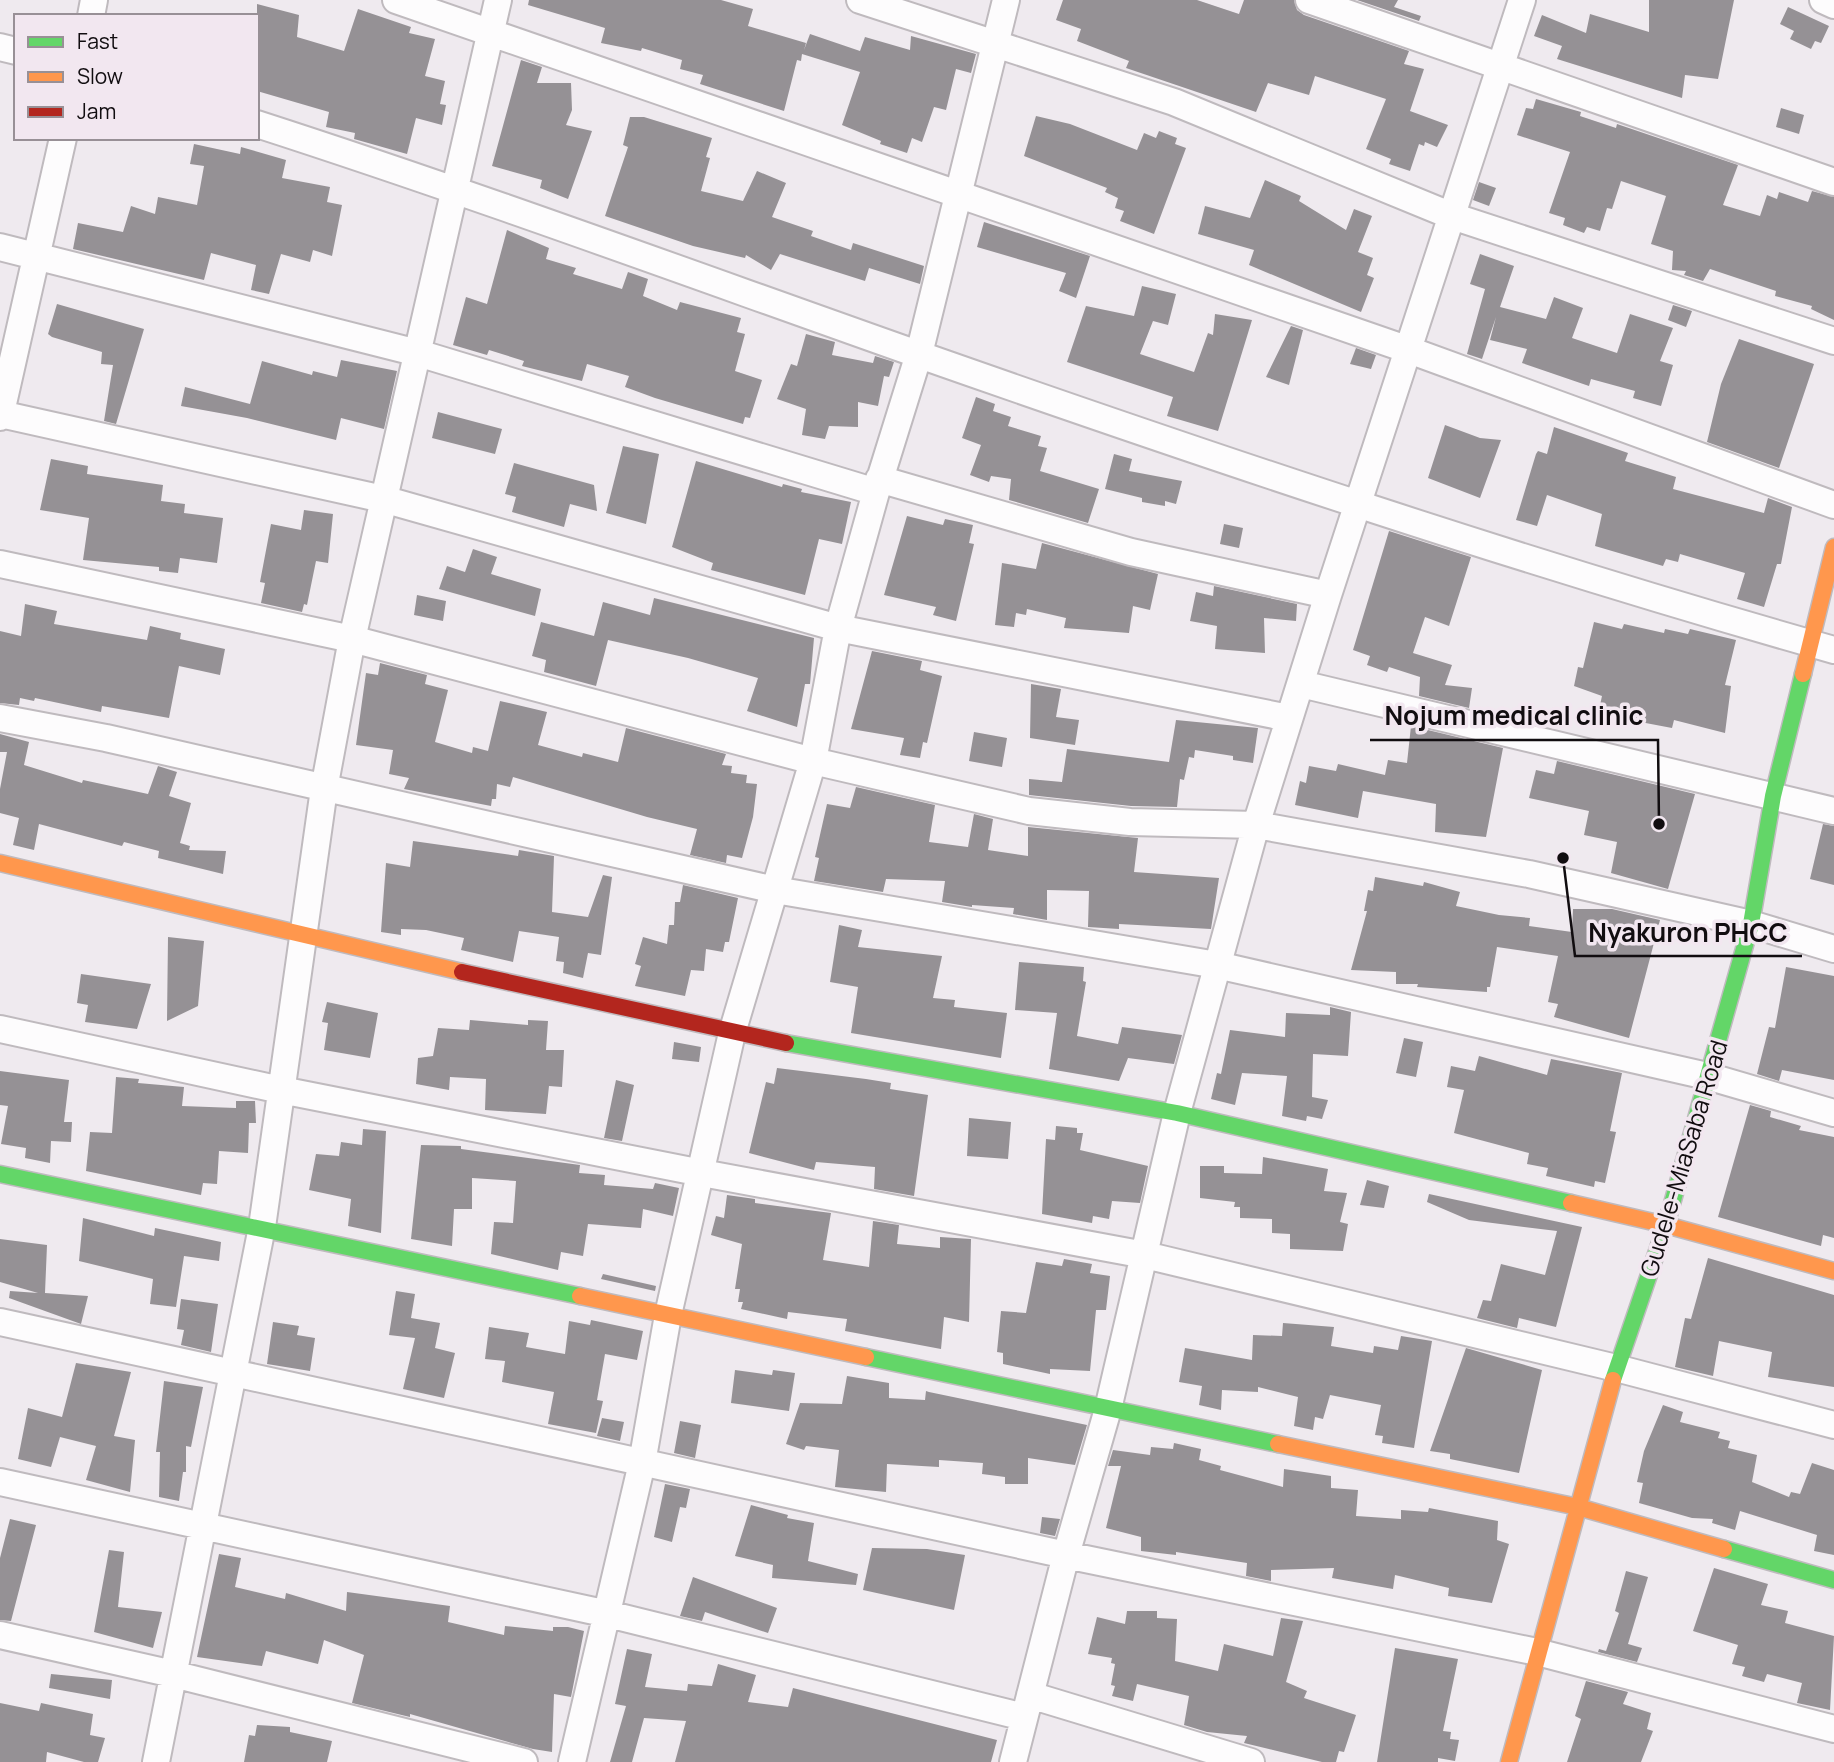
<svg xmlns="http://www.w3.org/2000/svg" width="1834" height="1762" font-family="Manrope,sans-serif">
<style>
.building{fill:#959195}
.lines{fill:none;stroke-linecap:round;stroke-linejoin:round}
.street-casing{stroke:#bfbabe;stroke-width:30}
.fast-casing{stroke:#bfbabe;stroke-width:19}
.slow-casing{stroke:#bfbabe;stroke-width:19}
.jam-casing{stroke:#bfbabe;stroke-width:19}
.street{stroke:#fdfcfd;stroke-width:26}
.fast{stroke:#63d668;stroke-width:16}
.slow{stroke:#ff974d;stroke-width:16}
.jam{stroke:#b3261e;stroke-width:16}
.labels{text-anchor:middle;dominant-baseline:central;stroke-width:7;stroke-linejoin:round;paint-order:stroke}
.street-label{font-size:24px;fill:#110d10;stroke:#f2e7f0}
.leader{fill:none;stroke:#110d10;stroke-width:2.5}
.callout-dot{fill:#110d10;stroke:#f2e7f0;stroke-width:2.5}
.callout-label{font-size:26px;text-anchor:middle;font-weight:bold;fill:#110d10;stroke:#f2e7f0;stroke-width:7;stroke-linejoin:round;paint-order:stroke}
</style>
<rect width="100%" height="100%" fill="#efeaef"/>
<path class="building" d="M529,0h192l32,9 -5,17 58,17 -2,7 6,-16 50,17 5,-14 45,13 1,-14 65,18 -5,19 -15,-4 -10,41 -12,-3 -12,35 -10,-4 -5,15 -27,-9 1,-3 -39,-16 18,-53 -58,-18 -1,7 -4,-1 -13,51 -84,-27 3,-9 -23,-6 2,-9 -40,-12 -1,3 -40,-8 4,-15 -77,-23z
M1063,0h134l42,14 5,-14h50l3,10 7,5 105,36 -5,13 20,5 -14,42 38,14 -11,22 -12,-5 -1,4 -5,-2 -9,27 -21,-7 2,-5 -25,-10 20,-50 -71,-23 -6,19 -41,-12 -12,29 -130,-44 3,-7 -52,-20 4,-12 -25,-9z
M1357,0h41l-4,7 27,9 -2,5z
M1649,0h85l-16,79 -33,-4 -3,23 -125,-39 5,-13 -28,-10 8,-21 44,18 4,-19 59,18z
M257,4l42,11 -2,22 47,14 14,-42 53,18 -2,6 26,6 -10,37 20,5 -5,23 6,1 -4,20 -26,-7 -9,36 -53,-15 1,-6 -29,-6 3,-15 -72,-21z
M1788,7l41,19 -8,17 -6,-2 -4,8 -21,-10 4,-8 -14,-7z
M521,60l21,7 -5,16h34l1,27 -6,15 26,6 -24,68 -28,-11 2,-8 -50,-14z
M1536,99l45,13 -1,4 36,12 1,-4 121,41 -15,40 37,11 7,-21 10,4 2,-7 29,10 4,-11 22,6v123l-23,-11 1,-3 -37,-10 1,-5 -66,-22 -7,12 -19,-6 2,-4 -14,-1 1,-19 -22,-7 15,-48 -45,-15 -9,28 -5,-1 -7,23 -13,-4 -3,6 -21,-8 2,-7 -16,-5 21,-61 -53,-17 9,-27 7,1z
M1781,108l23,7 -5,19 -23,-7z
M1036,116l34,8 67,26 7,-17 12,5 3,-7 18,7 -2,6 11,4 -32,86 -34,-13 4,-10 -9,-3 3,-10 -13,-6 2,-4 -83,-32z
M630,117h14l68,21 -6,19 4,1 -9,33 42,10 14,-30 29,12 -14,34 41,14 -2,5 40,14 2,-7 71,23 -4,18 -51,-16 -4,13 -85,-27 -9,16 -25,-15 -1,3 -52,-12 -88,-30 23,-69 -5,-2z
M194,144l46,10 1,-7 45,13 -4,18 48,9 -3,15 15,3 -10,51 -19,-6 -3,12 -29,-8 -12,40 -18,-4 5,-25 -45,-12 -7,27 -131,-31 5,-26 45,9 8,-26 24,8 3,-17 39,8 7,-39 -14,-2z
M1265,180l36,16 -2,5 47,29 8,-21 18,7 -14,36 15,6 -6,17 7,3 -13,34 -112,-47 5,-15 -56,-16 7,-28 45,12z
M1479,182l17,6 -7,18 -16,-6z
M984,222l106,34 -14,42 -17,-7 7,-18 -89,-26z
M507,230l42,18 -3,11 30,9 -3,6 49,15 6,-17 20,7 -5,17 34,14 3,-8 61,16 -4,14 8,2 -10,37 27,9 -12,38 -5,-1 -2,7 -88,-26 -30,-11 4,-11 -42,-12 -5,17 -60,-15 2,-5 -35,-11 -2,5 -34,-10 13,-48 21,7z
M1480,254l34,12 -14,41 46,12 8,-22 29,11 -11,30 45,15 13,-39 43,14 -13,33 13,4 -12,41 -28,-8 2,-7 -44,-12 -2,7 -67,-23 5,-14 -37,-9 6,-23 -14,42 -15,-5 18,-65 -15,-5z
M1142,286l34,8 -8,31 -15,-4 -13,33 54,18 14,-39 5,2 2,-21 37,6 -34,111 -51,-15 6,-19 -106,-35 19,-56 48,10z
M57,304l87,25 -28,95 -12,-3 9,-56 -12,-1 1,-12 -50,-15 -4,-3z
M1673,305l19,6 -6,16 -18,-7z
M1291,326l12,4 -14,55 -23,-8z
M806,334l29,8 -3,13 41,8 2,-7 19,6 -5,15 -5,-1 -6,30 -20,-4v25l-29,-1 -4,13 -23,-4 4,-26 -29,-10 14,-35 6,2z
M1739,339l75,25 -35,104 -72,-26 14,-58z
M1356,348l20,7 -5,14 -21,-5z
M341,360l56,11 -13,58 -43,-11 -5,22 -89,-22 -66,-12 4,-19 65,17 12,-43 50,14 1,-4 24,6z
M976,397l19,7 -2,7 18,6 -3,9 33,10 -3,10 9,2 -7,23 59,18 -11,34 -79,-23 2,-21 -20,-3 -2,6 -19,-7 11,-30 -19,-7z
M438,412l64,17 -7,25 -63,-16z
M1445,425l35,13 21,2 -21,58 -52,-20z
M1554,427l74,26 -3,8 51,16 -3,12 91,24 4,-15 24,9 -11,57h-4l-13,43 -27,-8 8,-26 -65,-19 -2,8 -12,-3 -3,7 -68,-20 7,-32 -55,-19 -10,31 -21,-6 20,-66 2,-3 9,3z
M623,446l36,8 -13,70 -40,-11z
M1114,454l18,5 -3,12 53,10 -6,23 -11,-3v5l-23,-4v-4l-37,-9z
M51,459l37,7 -1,8 76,11 -2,16 24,3 -1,9 39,5 -6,45 -37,-5 -2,15 -19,-2v-4l-76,-7 6,-42 -49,-8z
M696,461l86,26 1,-3 19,5 -1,3 50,10 -9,42 -23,-5 -14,56 -94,-25 2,-7 -41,-16z
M514,463l80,22 3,26 -27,-7 -6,23 -52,-15 4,-15 -11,-3z
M304,510l29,4 -5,49 -12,-2 -9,44 -3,-1 -2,8 -41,-9 4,-20 -5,-1 11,-58 30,6z
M907,516l36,9 2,-6 28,6 -4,18 5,1 -18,77 -23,-6 3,-8 -52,-12z
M1224,524l19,4 -4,20 -19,-4z
M1389,531l82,26 -22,69 -24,-9 -12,36 39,12 -7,20 27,3 -3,20 -50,-12 1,-19 -31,-10 -2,5 -20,-7 3,-9 -17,-6z
M1042,543l116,31 -8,36 -17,-4 -4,27 -65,-5 2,-10 -39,-9 -1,6 -10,-2 -2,14 -19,-2 7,-62 34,6z
M473,549l24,8 -6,17 50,15 -6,27 -96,-27 8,-23 18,6z
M1214,586l83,18 -1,17 -32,-3 1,35 -50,-4 2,-23 -27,-5 6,-29 17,4z
M417,595l29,6 -3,20 -29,-6z
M654,598l160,40 -4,46h-5l-8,43 -50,-16 11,-33 -70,-20 -80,-18 -12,46 -52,-14 2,-12 -14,-4 9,-34 53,14 9,-34 47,13z
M25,604l32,7 -3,13 93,16 3,-14 31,7 -1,6 45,10 -5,26 -41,-9 -10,52 -67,-12 -1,6 -66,-14 -1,3 -14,-3 -1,7 -19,-2v-72l21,5z
M1594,622l28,7 2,-5 40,9 1,-4 23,5 2,-5 46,11 -11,45 6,1 -6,47 -51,-13 -2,8 -74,-14 4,-18 -28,-10 4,-19 5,1z
M872,651l50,10 -2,9 22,6 -15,67 -4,-1 -3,16 -20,-3 4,-17 -53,-9z
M380,663l47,12 -2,9 23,6 -13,52 37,11 1,-6 15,4 12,-50 47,11 -9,33 44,12 1,-4 35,9 8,-34 100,26 -4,11 10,1 -1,7 16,2 -1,8 11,1 -4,33 -11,41 -15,-3 -1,8 -36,-8 7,-26 -50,-12 -134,-40 -3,10 -13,-3 -1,15h-4l-1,7 -87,-17 5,-11 -20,-4 4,-24 -37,-5 10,-72 12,2z
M1031,684l30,5 -5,28 23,3 -4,25 -45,-7z
M1176,720l82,8 -5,35 -20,-3v-4l-38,-6 -1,8 -5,-1 -5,23 -4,-1 -3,28 -46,-1 -102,-11v-16l33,3 5,-33 102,13z
M1411,726l92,22 -17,89 -51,-5 1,-28 -73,-13 -5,27 -63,-13 5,-24 6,2 3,-17 27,5 2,-7 47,11 3,-15 19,3z
M974,732l33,6 -5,29 -33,-6z
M0,734l29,8 -5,23 58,18 1,-3 65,14 10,-28 19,6 -8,24 22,7 -11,40 10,3 -1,4 37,1 -3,23 -65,-16 1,-7 -35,-9 -2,4 -83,-22 -5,26 -21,-5 6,-27 -19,-5v-24l7,-37h-7z
M1557,761l138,33 -27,95 -57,-16 6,-31 -33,-7 5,-24 -60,-13 7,-28 18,4z
M856,787l79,18 -6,37 39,5 6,-33 19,5 -5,31 40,6v-29l110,11 -4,34 85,6 -8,51 -92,-5v5l-31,-2 1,-36 -42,-1v30l-34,-6 1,-6 -42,-3v2l-30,-5 3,-21 -59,-2 -3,13 -69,-11 5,-23 -4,-1 12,-53 23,4z
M1823,824l11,2v59l-24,-6z
M413,841l105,15 1,-6 35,6 -2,56 36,5 15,-42 9,2 -11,78 -13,-2 -5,25 -20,-5 1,-11 -8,-1 3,-24 -40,-6 -6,31 -52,-12 3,-12 -38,-8 -25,-1v6l-20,-3 5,-69 24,4z
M1375,877l48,9 1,-4 36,10 -4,14 43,9 31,3 -1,8 43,6 1,-23h39l48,11 -31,118 -75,-21 4,-13 -10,-2 10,-46 -61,-9 -7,40h-3v5l-70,-5 1,-3h-22v-12l-45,-2 16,-59h-3l4,-21 5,1z
M683,885l55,13 -9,44h-4l-2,10 -17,-3 -2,22 -13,-1 -6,26 -50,-10 6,-20 -6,-2 8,-27 24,7 2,-19h5l1,-23h5z
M839,925l23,5 -4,17 84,9 -9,42 22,2 -1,7 53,6 -6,45 -150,-25 7,-46 -28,-5z
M168,937l36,4 -6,65 -31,15z
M1019,962l65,5 -1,14 3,1 -9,54 41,8 4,-17 60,8 -8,29 -46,-6 -9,23 -70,-12 8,-56 -42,-3z
M1786,967l48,9v104l-52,-10 -3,11 -22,-7 12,-47 6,1z
M81,974l70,10 -14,45 -52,-7 3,-17 -11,-2z
M327,1002l51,11 -8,45 -46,-8 4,-27 -6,-1z
M1330,1007l21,5 -3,44 -35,-2 -1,43 16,3 -6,19 -15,-3 -1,5 -24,-5 5,-40 -45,-3 -7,32 -24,-6 6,-26 4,1 9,-44 55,7 1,-24 44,2z
M470,1020l58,5v-5l20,1 -2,29h18l-2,37 -13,-1 -3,28 -61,-4 1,-31 -36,-2 -1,13 -33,-6 2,-26 15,-2 5,-28 31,2z
M1404,1038l19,4 -7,35 -20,-4z
M674,1042l27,5 -2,15 -27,-3z
M1479,1056l68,19 4,-16 71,14 -12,58 6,1 -11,51 -10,-2 -1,6 -48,-11 2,-8 -21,-4 2,-11 -75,-20 10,-43 -17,-3 4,-21 24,5z
M777,1068l89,11 25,4 -1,6 38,6 -14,101 -40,-7 1,-22 -59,-5 -2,8 -65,-17 17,-71 8,2z
M0,1071l69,9 -5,42h8l-1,20 -20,-1 -1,22 -25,-5 1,-10 -25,-4 7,-38 -8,-1z
M116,1077l23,2 -1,4 46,4 -2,19 54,2v-7h19l1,22h-7l-1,30 -29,-2 -2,33 -14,-1 -2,12 -115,-24 4,-39 22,1z
M616,1080l18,5 -12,56 -18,-3z
M1750,1105l21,6 -1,6 31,9 -2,4 35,7v101l-11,-3 -2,11 -103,-29z
M969,1118l42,4 -3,37 -41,-3z
M1056,1126l21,2v5h6l-3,17 68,16 -8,37 -28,-2 -3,18 -16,-3 -1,7 -50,-9 4,-75 9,1z
M363,1129l23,2 -5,102 -33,-7 3,-27 -42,-9 7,-36 23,2 2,-14 21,3z
M421,1145l40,1v3l119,16 -1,8 26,2 -1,10 49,4 2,-6 24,5 -6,28 -30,-7 -2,19 -53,-4 -5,32 -22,-4 -3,18 -67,-16 3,-32 19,1 3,-42 -44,-3v31h-18l-2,37 -41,-7z
M1263,1157l65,12 -4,22 23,2 -7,29 8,2 -5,27 -53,-2v-15l-18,-1v-14l-32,-1v-11h-6l1,-5 -35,-4v-32h24v7l38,1z
M1367,1180l22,6 -5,22 -24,-3z
M1429,1194l153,33 -26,100 -37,-9 -2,10 -40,-10 6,-18 8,1 10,-37 44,11 12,-44 -88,-11 -42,-18z
M727,1195l28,4v4l76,10 -8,47 46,7 4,-46 26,4 -2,19 43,4v-11l31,2 -2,83 -25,-5 -3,32 -96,-18 2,-12 -59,-7 -1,7 -46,-10 2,-7h-5l2,-13h-5l7,-45 -31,-9 5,-19 8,2z
M83,1218l71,18 1,-8 66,14 -2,19 -35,-5 -8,51 -26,-3 3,-25 -74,-18z
M0,1239l47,6 -2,48 43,3 -7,28 -72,-26 1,-7 28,2 -38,-11z
M1708,1258l126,37v92l-66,-10 4,-25 -53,-11 -6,35 -38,-9 10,-49 6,1z
M1064,1259l28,5 -2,9 20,3 -4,34h-10l-6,61 -40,-2v5l-47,-10v-11l-6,-1 4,-41 25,2 10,-51 26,4z
M603,1274l53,12 -1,5 -54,-12z
M396,1291l19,3 -4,24 29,5 -5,25 20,5 -11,45 -41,-9 12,-51 -26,-3z
M181,1299l37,5 -7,48 -30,-7 3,-15 -7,-1z
M591,1320l52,11 -6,29 -32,-6 -8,46 6,1 -7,32 -48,-9 6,-32 -52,-10 3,-21 -20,-2 4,-32 40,6 -3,14 39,7 4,-33 21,4z
M273,1322l26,4 -2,9 18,3 -5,33 -43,-7z
M1283,1323l51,4 -3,19 42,7 1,-7 24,4 3,-14 31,5 -18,107 -32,-5 1,-7 -8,-1 6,-30 -51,-10 -7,24 -8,-2 -2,13 -19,-4 4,-29 -40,-10v5l-36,-2 -1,20 -22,-5 3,-19 -23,-4 6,-34 67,12 1,-25 29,1z
M1466,1348l76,22 -23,103 -69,-14v-5l-20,-3z
M76,1363l55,9 -17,64 21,4 -5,52 -44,-12 10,-34 -36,-9 -9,30 -33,-8 10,-51 34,9z
M735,1370l37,5 1,-5 22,3 -6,38 -58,-8z
M847,1376l42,7v15l36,2 1,-9 3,1 158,33 -12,40 -47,-7v26h-23v-7l-23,-3 1,-11 -44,-3v7l-52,-3 -1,28 -51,-5 4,-37 -33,-4 -2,4 -18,-6 14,-41 42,1z
M164,1381l39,6 -12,60 -5,-1v26h-3l-4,29 -20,-4 1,-45h-4z
M1663,1405l20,7 -3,10 40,10 -2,6 12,3 -2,7 29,7 -5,27 37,15 2,-5 9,2 12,-31 22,7v85l-20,-4 3,-16 -77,-24 -5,19 -23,-7 1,-4 -21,-1 -53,-15 4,-20 -6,-1 7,-31z
M602,1418l22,4 -4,19 -23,-5z
M680,1421l21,4 -6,33 -21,-5z
M1174,1443l27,6 -2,11 22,6 -1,4 63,17 1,-18 47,7v12l27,2 -2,26 45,3v-9l27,2 1,-4 69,13 -1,19 12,4 -17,59 -44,-7 1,-8 -54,-13 -2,14 -61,-11 2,-10 -63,2v11l-25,-5 1,-13 -71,-11v3l-35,-4v-14l-35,-9 15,-62h-13l5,-16 37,5 1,-8 22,2z
M665,1484l25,5 -4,19 -6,-1 -8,35 -18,-5z
M751,1505l37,10 -1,3 27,5 -6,38 50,13 -2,11 -84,-7 1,-13 -38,-9z
M1042,1517l18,2 -5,17 -15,-3z
M10,1519l26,6 -25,96 -11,-1v-62z
M872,1548l55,1 38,6 -11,55 -91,-20z
M109,1550l15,2 -6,55 44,5 -9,36 -59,-16z
M219,1554l22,4 -6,29 50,12 1,-6 60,18 1,-19 103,14 -2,16 56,13 1,-9 48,5v-4h15l16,4 -13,66 -17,-3 -2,58 -19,-3 -123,-35v3l-58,-14 12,-48 -40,-15 -6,24 -52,-13 -4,15 -65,-9z
M1714,1568l54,16 -7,21 27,6 -3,12 49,13 -4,74 -33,-7 5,-20 -35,-9 -3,8 -22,-6 3,-9 -13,-3 6,-19 -45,-14z
M1626,1571l22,6 -20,67 14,4 -5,14 -39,-10 1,-3 7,2 13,-38 -4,-2z
M693,1577l84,31 -9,25 -63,-21 -3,9 -22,-5z
M1127,1611h30v7l20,1 -2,42 43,10 6,-27 49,12 8,-38 22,3 -17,61 21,9 -3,7 52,17 -12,37 -5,-1 -3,11h-14l-78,-19 3,-7 -40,-4 -23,-7 5,-29 -52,-12 -4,17 -21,-5 3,-10 -4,-1 4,-21 -4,-1 1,-5 -24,-4 9,-37 28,7z
M1395,1648l63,11 -15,72 8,1 -1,7 9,1 -4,21 -17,-3v4h-61z
M627,1649l25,5 -7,33 42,4 1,-7 24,2 6,-22 38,11 -8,27 40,5 5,-19 204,52 -6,22h-316l11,-41 -42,-3 -12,44h-22l16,-56 -11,-2z
M51,1674l61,6 -2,19 -61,-11z
M1586,1681l42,11 -5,12 28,9 -4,16 6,2 -12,31h-74l14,-43 -6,-3z
M0,1703l39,8 2,-8 52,11 -3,21 15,3 -7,24h-14l-37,-10 -1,10h-46z
M257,1725l33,2v5l42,9 -5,21h-83l5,-27 6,1z"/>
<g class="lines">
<g class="street-casing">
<path id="street" d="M396,0l1013,350 425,155
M860,0l314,102 278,114 382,125
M1309,0l525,182
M1823,0l11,5
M91,16l3,-16
M0,47l16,4
M257,124c223,72 442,153 663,231 302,106 606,208 914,295
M0,247l418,106 458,139
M0,414l383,85 455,129 451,90
M0,417l63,-279
M879,479l252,73 197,43
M0,564l352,75 461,122 216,50 101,11 126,3 273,49 222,50 83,25
M1301,684l533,127
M0,718l106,20 669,152 442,75 490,111 127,37
M0,1029l281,61 421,83 443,82 471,113 218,57
M0,1322l1066,233 471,97 297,77
M0,1482l608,132 416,103
M0,1635l173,39 351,88
M1030,1695l221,67
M156,1762l106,-535 62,-438 28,-150 146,-639
M572,1762l70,-299 26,-148 64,-282 81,-272 25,-133 38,-136 43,-138 87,-354
M1013,1762l53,-207 42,-146 69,-296 79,-288 72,-230 194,-595"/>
</g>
<g class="fast-casing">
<path id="fast" d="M786,1043l391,70 394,90
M0,1174l580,122
M866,1357l412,87
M1613,1380l53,-155 85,-301 22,-128 30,-122
M1724,1549l110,31"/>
</g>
<g class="slow-casing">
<path id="slow" d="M1803,674l31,-127
M0,863l462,109
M1571,1203l95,22 168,46
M580,1296l286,61
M1278,1444l300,63 146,42
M1509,1762l104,-382"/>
</g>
<g class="jam-casing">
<path id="jam" d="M462,972l324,71"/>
</g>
<use href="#street" class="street"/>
<use href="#fast" class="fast"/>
<use href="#slow" class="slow"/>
<use href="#jam" class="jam"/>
</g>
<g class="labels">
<g class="street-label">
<text transform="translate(1683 1158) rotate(-73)">Gudele-MiaSaba Road</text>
</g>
</g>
<path class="leader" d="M1659 824L1658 740H1370M1563 858L1575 956H1802"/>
<g class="callout-dot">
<circle cx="1659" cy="824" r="7"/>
<circle cx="1563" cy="858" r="7"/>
</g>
<g class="callout-label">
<text x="1514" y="725">Nojum medical clinic</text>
<text x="1688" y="942">Nyakuron PHCC</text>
</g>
<rect x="14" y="14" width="245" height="126" fill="#f2e7f0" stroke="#989096" stroke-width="2"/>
<rect x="28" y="37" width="35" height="10" fill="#63d668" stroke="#989096" stroke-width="2"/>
<text x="77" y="49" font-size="21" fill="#110d10">Fast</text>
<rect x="28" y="72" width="35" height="10" fill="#ff974d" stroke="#989096" stroke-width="2"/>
<text x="77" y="84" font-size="21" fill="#110d10">Slow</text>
<rect x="28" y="107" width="35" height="10" fill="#b3261e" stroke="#989096" stroke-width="2"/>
<text x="77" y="119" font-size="21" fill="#110d10">Jam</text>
</svg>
